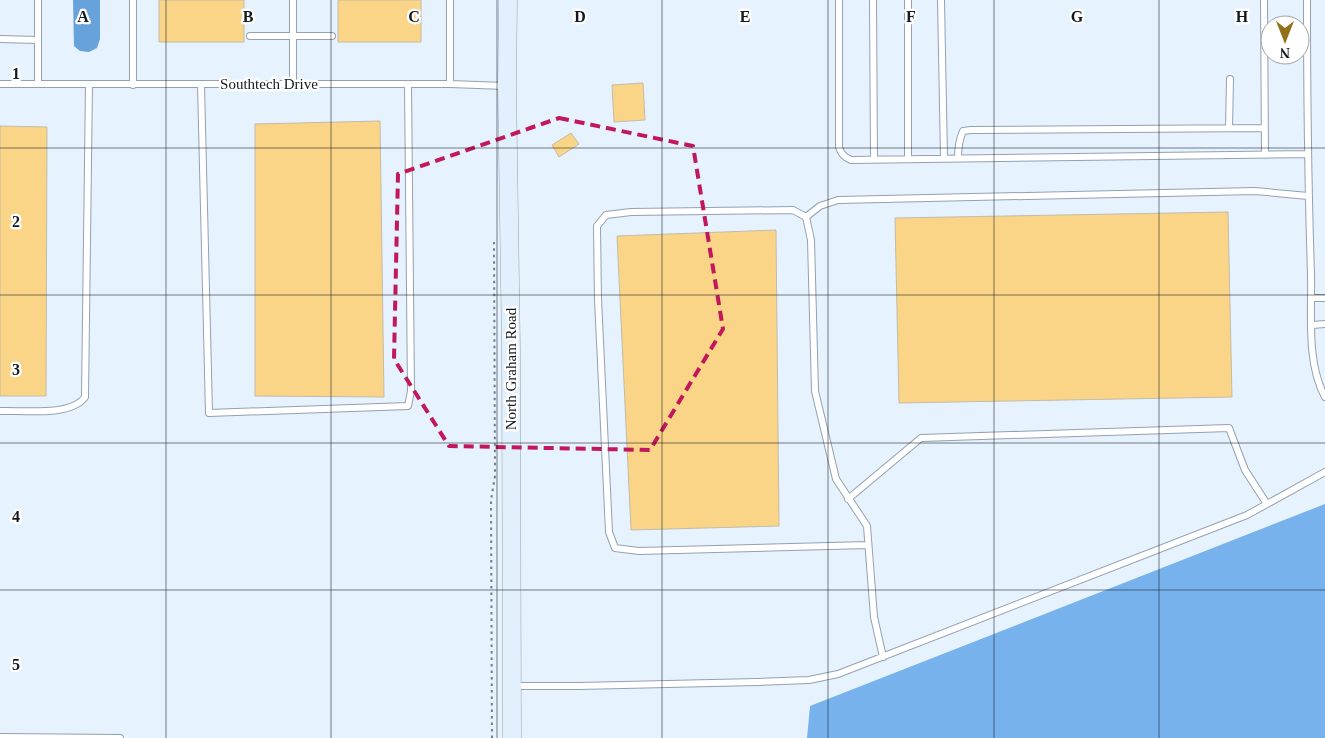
<svg xmlns="http://www.w3.org/2000/svg" width="1325" height="738" font-family="'Times New Roman',serif">
<style>
.forest{fill:#77b2ed}
.water{fill:#67a2db}
.building{fill:#fad587;stroke:#c3bba9}
.lines{fill:none;stroke-linecap:round;stroke-linejoin:round}
.lane-casing{stroke:#93a1b0;stroke-width:8}
.secondary-casing{stroke:#93a1b0;stroke-width:19}
.path{stroke:#757d86;stroke-width:2;stroke-dasharray:2.5 4;stroke-linecap:butt}
.lane{stroke:#fff;stroke-width:6}
.secondary{stroke:#e2f0fe;stroke-width:18}
.marked{fill:none;stroke:#c2185b;stroke-width:4;stroke-dasharray:10 6;stroke-linejoin:round}
.grid{fill:none;stroke:#13191e;stroke-width:1;stroke-opacity:0.55}
.labels{text-anchor:middle;dominant-baseline:central;stroke-width:4.5;stroke-linejoin:round;paint-order:stroke}
.street-label{font-size:15px;fill:#13191e;stroke:#fff}
.grid-label{font-size:16px;text-anchor:middle;font-weight:bold;fill:#13191e;stroke:#fff;stroke-width:4.5;stroke-linejoin:round;paint-order:stroke}
</style>
<rect width="100%" height="100%" fill="#e6f2fe"/>
<path class="forest" d="M1325,504v234h-518l3,-32z"/>
<path class="water" d="M73,0h27v39l-3,9 -8,4 -9,-1 -6,-5z"/>
<path class="building" d="M159,0h85v42h-85z
M338,0h83v42h-83z
M643,83l2,37 -31,2 -2,-37z
M380,121l4,276 -129,-1v-272z
M0,126l47,1 -1,269h-46z
M571,133l8,11 -20,13 -7,-12z
M1228,212l4,185 -333,6 -4,-185z
M776,230l3,296 -148,4 -14,-294z"/>
<g class="lines">
<g class="lane-casing">
<path id="lane" d="M38,0v84
M133,0v85
M293,0v84
M450,0v84
M839,0v147c2,7 5,10 12,13l457,-6
M873,0l1,159
M941,0l3,158
M1264,0l1,155
M1307,0c0,91 1,182 4,274 1,39 -5,88 14,123
M250,36h82
M0,39l38,1
M0,84h450l55,2
M201,85l8,328 199,-7 3,-15 -3,-307
M1229,128l1,-49
M958,158c0,-10 1,-18 5,-27l8,-1 294,-2
M908,159v-159
M806,217l14,-11 18,-6 417,-9 53,5
M1311,298h14
M1312,325l13,-1
M0,411c22,-1 71,6 85,-14l4,-313
M848,499l73,-61 308,-10 16,42 22,34
M868,545l-229,6 -24,-3 -6,-16 -11,-233 -1,-73 9,-11 25,-3 162,-2 13,7 5,23 4,151 21,88 31,47 7,91 9,40
M513,686h65l179,-4 52,-2 29,-6 409,-159 78,-43
M0,737l120,1"/>
</g>
<g class="secondary-casing">
<path id="secondary" d="M508,0l-1,86 4,263 1,389"/>
</g>
<path class="path" d="M492,738l-1,-238 4,-24 -1,-234"/>
<use href="#lane" class="lane"/>
<use href="#secondary" class="secondary"/>
</g>
<path class="marked" d="M559,118l134,28 30,183 -73,121 -201,-4 -55,-87 4,-185z"/>
<path class="grid" d="M166,0v738M331,0v738M497,0v738M662,0v738M828,0v738M994,0v738M1159,0v738M0,148h1325M0,295h1325M0,443h1325M0,590h1325"/>
<g class="labels">
<g class="street-label">
<text x="269" y="84">Southtech Drive</text>
<text transform="translate(511 369) rotate(-90)">North Graham Road</text>
</g>
</g>
<g class="grid-label">
<text x="83" y="22">A</text>
<text x="248" y="22">B</text>
<text x="414" y="22">C</text>
<text x="580" y="22">D</text>
<text x="745" y="22">E</text>
<text x="911" y="22">F</text>
<text x="1077" y="22">G</text>
<text x="1242" y="22">H</text>
<text x="16" y="79">1</text>
<text x="16" y="227">2</text>
<text x="16" y="375">3</text>
<text x="16" y="522">4</text>
<text x="16" y="670">5</text>
</g>
<g transform="translate(1285 40) rotate(180)"><circle r="24" fill="#ffffff" stroke="#a1a3a5"/>
<path d="M0-4L9 19L0 12L-9 19Z" fill="#937017"/>
<text y="-8" font-size="14" font-weight="bold" text-anchor="middle" fill="#13191e">N</text>
</g>
</svg>
